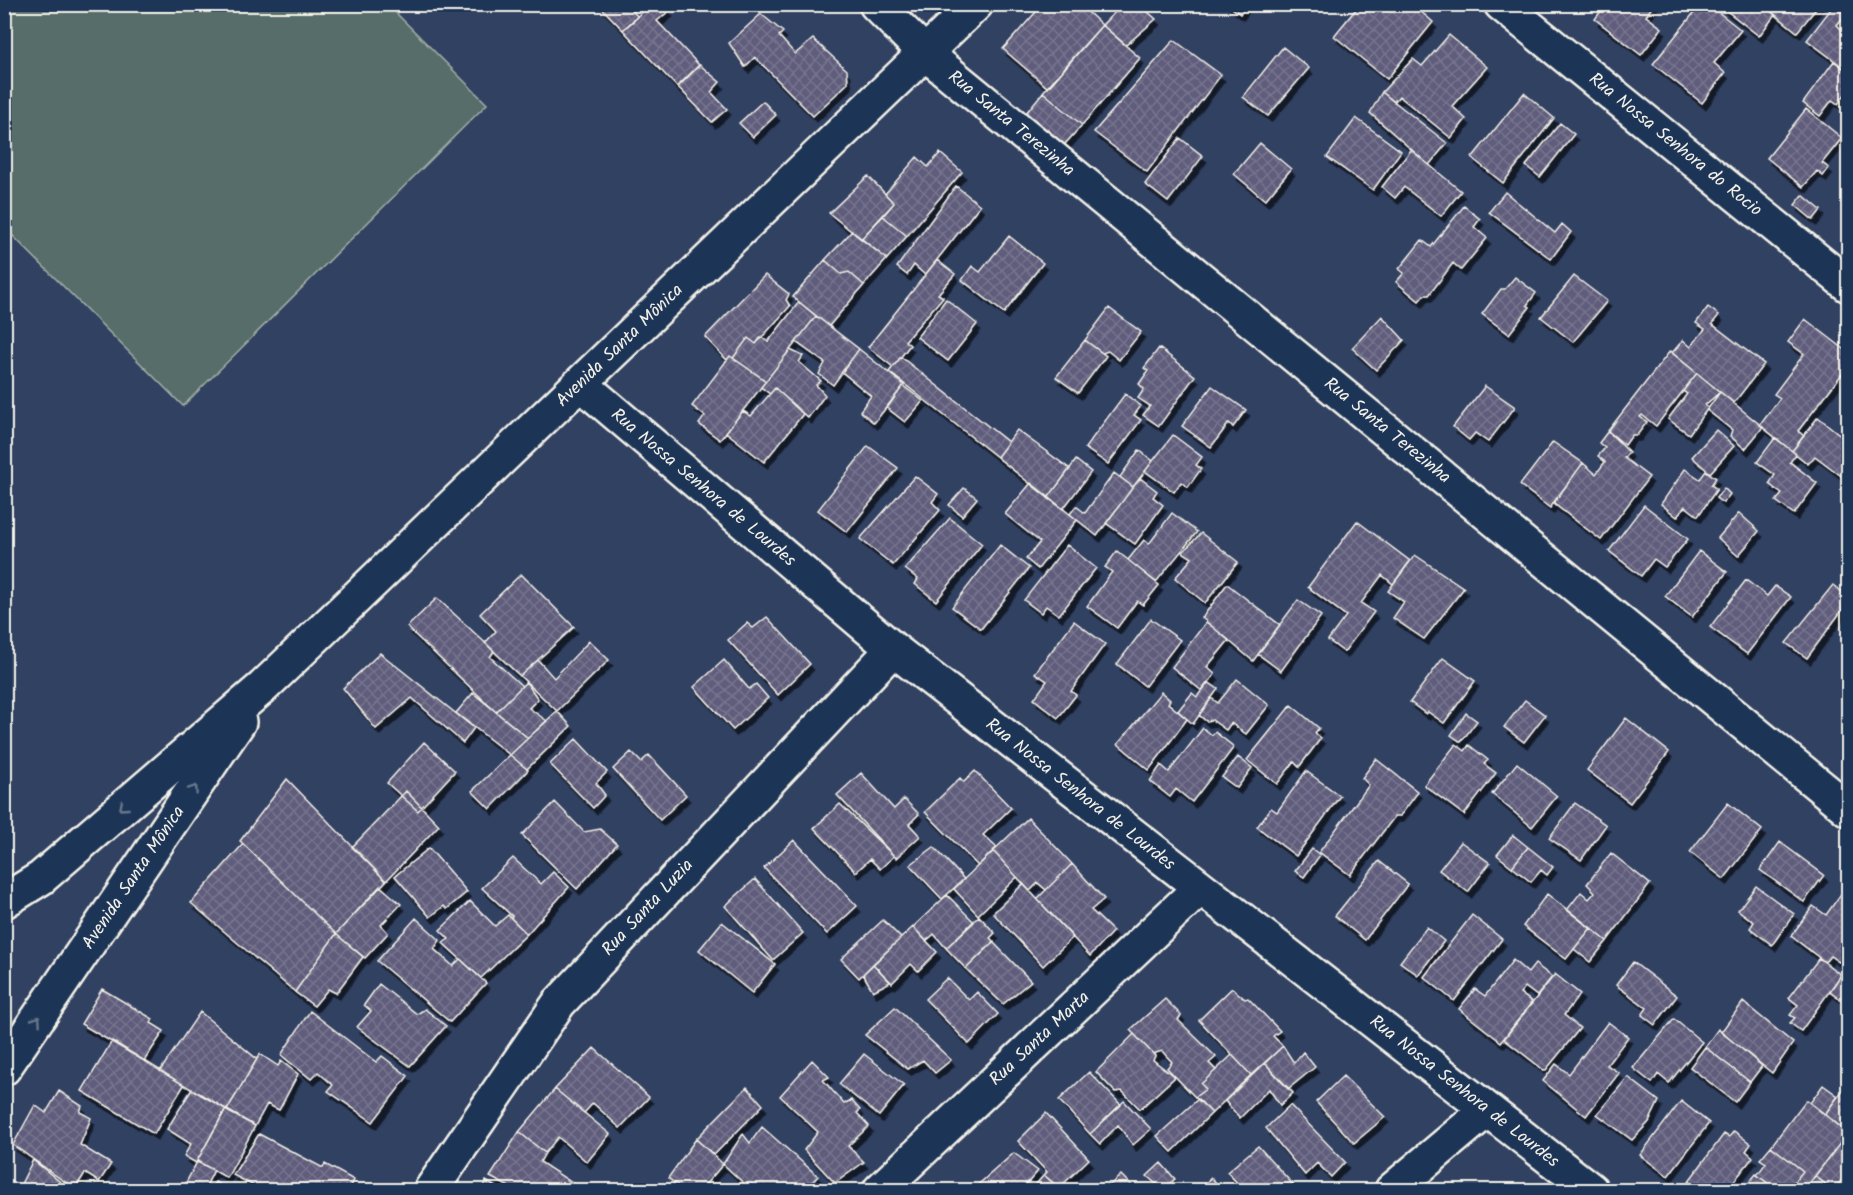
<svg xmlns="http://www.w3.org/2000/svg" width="1853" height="1195" font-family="Kalam,sans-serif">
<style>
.grass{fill:#576d69;stroke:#a6afa8;stroke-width:1.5}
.building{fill:url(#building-cross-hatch);stroke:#f4f1e8;stroke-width:1.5;filter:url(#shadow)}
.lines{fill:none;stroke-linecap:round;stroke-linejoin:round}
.minor-casing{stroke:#f4f1e8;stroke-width:38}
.tertiary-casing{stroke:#f4f1e8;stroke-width:38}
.minor{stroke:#1d3557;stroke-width:33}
.tertiary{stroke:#1d3557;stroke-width:33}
.oneway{stroke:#68778a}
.labels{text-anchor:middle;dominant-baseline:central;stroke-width:6;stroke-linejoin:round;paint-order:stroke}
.street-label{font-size:18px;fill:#f4f1e8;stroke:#1d3557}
</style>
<defs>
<pattern id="building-cross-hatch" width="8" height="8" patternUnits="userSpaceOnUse" patternTransform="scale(1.5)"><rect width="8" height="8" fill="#5f5c7b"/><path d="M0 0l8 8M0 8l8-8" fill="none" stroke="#77748e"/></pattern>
<filter id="shadow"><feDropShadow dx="3.5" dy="6" stdDeviation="0" flood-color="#0009"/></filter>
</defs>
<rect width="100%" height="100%" fill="#314162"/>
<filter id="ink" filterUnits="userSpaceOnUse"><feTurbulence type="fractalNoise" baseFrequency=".0167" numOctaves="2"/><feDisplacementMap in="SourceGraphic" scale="12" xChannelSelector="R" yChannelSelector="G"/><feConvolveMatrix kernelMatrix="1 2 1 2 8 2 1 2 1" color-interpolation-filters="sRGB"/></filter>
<g filter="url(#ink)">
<path class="grass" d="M4,5h384l99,99 -304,302 -178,-178z"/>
<path class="building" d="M598,4h28l12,13 -15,13z
M650,4h13l6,7 -12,10 42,44 -22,22 -54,-57z
M1043,4h36l23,21 -54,63 -45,-39z
M1123,4h16l17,15 -30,26 -24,-20z
M1227,4h20l-7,10z
M1360,4h52l21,18 -46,57 -53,-43z
M1606,4h48l-8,12 16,12 -21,27 -46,-36z
M1701,4h7l33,26 -27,33 11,10 -23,30 -49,-39z
M1718,4h44l13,11 -16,21z
M1762,4h58l-23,28z
M1834,5l11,10 -8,10 11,11 -1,34 -40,-30z
M761,14l22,18 -4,4 16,18 18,-15 34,31 1,13 -35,33 -58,-59 -10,10 -16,-24z
M1102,25l38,33 -58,67 -39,-33z
M1449,35l38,32 -35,39 14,13 -15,19 -52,-42 -5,6 -12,-10 31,-33 9,7z
M1174,40l47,35 -74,97 -53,-40z
M1283,47l26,21 -41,48 -25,-19z
M1834,61l14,11v18l-10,14 -6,-4 -12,16 -17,-13z
M700,65l20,17 -9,10 16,17 -15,13 -34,-35z
M1043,92l39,33 -18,20 -38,-32z
M1382,92l65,51 -18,22 -59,-52z
M1524,93l30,25 -51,65 -31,-25z
M763,101l13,14 -23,22 -14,-14z
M1806,109l36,29 -20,25 7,5 -6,8 -6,-5 -14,16 -36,-29z
M1356,118l45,33 -28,39 -46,-33z
M1560,123l14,11 -34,43 -14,-11z
M1180,138l23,18 -35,46 -23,-18z
M1260,143l31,26 -26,31 -31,-26z
M1411,150l50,41 -20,25 -37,-29 -9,11 -13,-11z
M940,153l22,19 -55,64 -24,-20 11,-13 -9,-9 32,-37 11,10z
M868,176l26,27 -33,36 -32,-26z
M956,186l24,19 -55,70 -11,-10 -7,10 -10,-8z
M1505,192l50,41 7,-9 9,8 -20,27 -62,-47z
M1803,195l18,15 -8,10 -18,-15z
M1464,206l16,13 -6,8 13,11 -26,32 -8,-7 -24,32h-5l-5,6 -23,-19 8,-9 -5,-4 23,-29 9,7z
M883,216l24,20 -20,23 -26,-20z
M852,231l35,28 -23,26 -15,-13 -8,2 -16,-14z
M1009,236l34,27 -39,50 -42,-33 10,-14 8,6z
M825,260l16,14 8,-2 15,13 -35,41 -36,-29z
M937,260l18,14 -17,20 5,3 -38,44 5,4 -17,22 -25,-20z
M765,275l24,19 -3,6 4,6 -34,38 -8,-6 -15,20 -3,-2 -3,4 -22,-23z
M1574,276l33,25 -34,41 -32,-25z
M1515,277l21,16 -9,12 3,2 -21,27 -27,-20 19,-25h4z
M946,299l31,25 -29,37 -31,-24z
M799,302l17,14 -50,65 -33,-23 15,-20 8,6 5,-7 7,5z
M1708,307l11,8 -7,9 52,40 -30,39 -62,-50 11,-13 8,7 14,-18 -9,-6z
M1109,308l32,24 -22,28 -11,-9 -6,2 -17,-13z
M816,316l43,33 -26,36 -14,-11 6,-11 -29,-21z
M1382,316l22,24 -28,30 -24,-22z
M1805,319l43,33v25l-6,-3 -44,57 6,5 -12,15 -32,-26 20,-27 -6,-4 30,-40 -16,-12z
M1085,340l21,16 -28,37 -22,-16z
M1159,348l36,28 -36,50 -16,-11 7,-9 -12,-8 6,-9 -5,-5 9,-13 -4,-3z
M859,349l45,36 -30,38 -14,-12 11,-15 -29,-24z
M790,350l13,6 -4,6 22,19 -5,4 9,10 -17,23 -33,-30 -5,6 -9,-7z
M1670,351l27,22 -41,53 -14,-11 -2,2 7,5 -10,13h-5l-7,10 -17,-14z
M730,356l36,25 -46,59 -21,-16 6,-8 -13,-10z
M901,357l107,85 -11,15 -108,-85z
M1697,373l23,19 -15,13 3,3 -19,26 -21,-15 19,-25 -4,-3z
M903,386l20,15 -18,21 -18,-14z
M1212,386l34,24 -13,17 -4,-4 -18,24 -29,-21z
M1485,386l30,21 -27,35 -13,-9 -6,7 -16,-13z
M775,388l28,26 -39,48 -38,-30 17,-21 8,5z
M1720,392l43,35 -18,22 -15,-13 2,-6 -25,-20z
M1125,394l16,12 -7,9 7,5 -33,44 -23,-16z
M1818,417l30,24v40l-33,-25 -7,8 -16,-13z
M1017,430l53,39 -22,29 -51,-41z
M1716,430l18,16 -24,27 -18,-16z
M1608,431l21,21 -5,6 25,19 -48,63 -48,-37 30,-40 13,11 9,-12 -7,-6 7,-8 -6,-5z
M1173,435l29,22 -6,8 5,4 -13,18 -7,-5 -7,10 -29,-21z
M1775,438l21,16 -6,8 27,21 -23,31 -18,-13 6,-7 -13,-10 6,-9 -18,-13z
M1553,442l30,21 -33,45 -30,-23z
M868,446l30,22 -51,64 -29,-22z
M1139,450l14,11 -20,26 -13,-10z
M1076,460l15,12 -28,37 -15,-11z
M1685,469l15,10 6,-8 10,7 -5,7 6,4 -19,27 -13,-10 -8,11 -16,-13z
M1114,473l19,14 -36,49 -27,-22 6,-8 9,7z
M915,476l23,18 -6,8 8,8 -47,55 -33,-26z
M1140,478l17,13 -4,6 10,8 -28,39 -29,-21z
M1031,483l46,37 -39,49 -12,-10 14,-17 -35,-28z
M964,488l13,10 -15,18 -13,-11z
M1724,488l6,6 -7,9 -7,-5z
M1644,505l44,34 -23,28 -11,-8 -13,17 -32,-25z
M1172,513l25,19 -41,50 -28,-22 16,-20 5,4z
M1739,513l20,18 -21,25 -20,-18z
M950,518l32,26 -46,57 -21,-17 3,-5 -13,-10z
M1357,521l53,40 -17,23 -11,-9 -21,28 13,9 -30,40 -16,-12 18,-24 -38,-29z
M1201,533l37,29 -33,41 -30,-25 17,-20 -9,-6z
M1000,545l29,23 -48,61 -29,-22z
M1067,545l29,23 -37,47 -13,-9 -5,7 -17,-13z
M1117,551l42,34 -16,20 -6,-4 -20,27 -30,-22 25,-34 -7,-5z
M1699,551l28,21 -35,45 -27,-21z
M1415,555l49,33 -40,51 -31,-21 11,-16 -16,-11z
M521,574l53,53 -54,49 -35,-33 11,-12 -16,-17z
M1746,580l21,16 8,-10 16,11 -44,57 -37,-27z
M1227,584l53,41 -27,36 -51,-43z
M1833,585l15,11v6l-41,56 -21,-15z
M437,598l57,53 -4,6 32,29 -26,26 -89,-85z
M1298,600l23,16 -40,55 -23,-17z
M767,617l43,47 -32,31 -50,-55 19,-17 6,5z
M1151,619l29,21 -35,46 -28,-22z
M1074,621l31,23 -34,47 5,4 -18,23 -24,-19 13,-18 -12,-8z
M1206,622l23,18 -22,27 8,7 -13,17 -30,-24z
M589,641l20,19 -52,51 -37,-35 18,-16 16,18z
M380,653l94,75 -11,15 -51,-45 -36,31 -33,-41z
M1443,658l32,23 -31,42 -16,-11 -2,2 -16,-12z
M724,660l25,29 7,-5 12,14 -35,32 -39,-43z
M1237,679l32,26 -23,29 -15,-11 -5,7 -14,-10 -6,1 -7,-6 12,-17 7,5z
M526,682l12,17 -9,9 18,13 -19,17 -32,-26z
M1208,682l10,7 -25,35 -15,-13 14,-18 5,4z
M1161,692l9,8 -2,3 19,16 -38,51 -31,-26z
M473,693l55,45 -18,17 -54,-42z
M1525,700l20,15 -21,27 -20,-15z
M1291,705l28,23 -4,5 6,5 -22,29 -5,-5 -17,22 -30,-24z
M557,711l14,15 -44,43 -17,-14z
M1466,713l11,8 -16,21 -10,-7z
M1626,718l43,34 -39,51 -43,-33z
M1203,728l9,7 3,-3 19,15 -42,55 -16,-13 -6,8 -20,-16 11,-16 8,7z
M576,739l31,33 -11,11 9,12 -12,13 -43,-44z
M424,742l31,29 -37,40 -31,-28z
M1456,744l9,7 4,-6 19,15 -4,4 12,9 -32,42 -40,-30z
M631,752l10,10 8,-7 37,40 -26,25 -47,-51z
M510,755l18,15 -38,39 -18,-18z
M1238,757l14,11 -15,20 -15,-11z
M1376,759l42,33 -18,24h-5l-45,59 -31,-23 50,-67 -7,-7z
M1517,763l40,33 -25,31 -40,-33z
M975,771l36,37 -28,27 14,13 -19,18 -53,-54 35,-34 4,4z
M1306,771l34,25 -44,60 -39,-29 14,-19 6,4z
M861,773l33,36 10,-10 15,15 -10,10 11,12 -24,22 -59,-63z
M287,779l99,102 -50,53 -96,-93z
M406,791l33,34 -53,56 -34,-34z
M555,802l29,30 16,-3 17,15 -40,45 -55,-54z
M1575,803l31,22 -25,35 -32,-22z
M1728,803l34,27 -38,49 -34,-27z
M840,804l54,52 -14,13 -10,-10 -14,13 -42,-44z
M1028,818l44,46 -26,26 -8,-7 -8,8 -37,-40z
M1513,835l15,12 -16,20 -15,-12z
M794,840l63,66 -30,28 -63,-66z
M1461,842l29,21 -22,29 -29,-22z
M1780,842l44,33 -20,27 -44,-32z
M243,844l93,90 -41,58 -104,-89z
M934,847l30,32 -22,20 -32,-34z
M1528,847l25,20 -6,8 -6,-5 -10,12 -19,-15z
M429,848l38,44 -20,17 -3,-3 -14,11 -35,-41z
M1312,849l8,6 -16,22 -9,-6z
M993,851l24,26 -39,38 -24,-26z
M1611,853l39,31 -43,57 -40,-31 14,-18 8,7 6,-7 -8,-8z
M513,858l28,26 12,-12 16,15 -42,47 -16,-16 1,-2 -30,-28z
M1379,861l29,23 -43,56 -30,-24z
M1072,864l32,35 -13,11 22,21 -23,25 -53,-57z
M755,879l48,54 -30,27 -48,-54z
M1023,884l50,53 -30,29 -50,-53z
M380,886l21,18 -20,21 7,8 -23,25 -29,-24z
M1756,886l38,28 -22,31 -22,-17 4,-6 -16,-12z
M1843,891l5,4v55l-9,12 -9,-6 -5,6 -34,-26 22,-30 13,9z
M1547,894l44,34 -25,31 -43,-33z
M947,895l27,27 -28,26 -12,-14 -8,7 -13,-14z
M470,901l25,25 13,-11 19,19 -46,44 -38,-35 6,-4 -9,-9z
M1472,915l30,24 -48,62 -30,-24z
M979,916l16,17 -5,5 4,4 -28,27 -20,-21z
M416,918l24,22 -6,9 19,17 7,-7 26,24 -36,39 -73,-61z
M883,920l18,18 -42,40 -18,-19z
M722,922l53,42 -23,29 -53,-43z
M913,927l24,25 -19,19 -7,-7 -19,19 -19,-19z
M1427,927l17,14 -26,34 -18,-13z
M1591,928l16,13 -17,21 -16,-13z
M336,934l27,23 -27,36 -8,-4 -14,17 -19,-14z
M993,942l38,39 -28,23 -37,-35z
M1819,958l22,17 -40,56 -11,-8 5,-5 -5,-3 8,-10 -9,-7z
M1513,960l15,13 7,-9 17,13 -15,19 -12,-9 -5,6 12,9 -31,40 -42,-33 16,-20 10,7z
M1633,962l44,34 -22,29 -13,-10 5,-7 -31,-23z
M873,964l17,18 -17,9 -10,-17z
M1555,974l25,20 -16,21 16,13 -35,43 -41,-32z
M1841,975l7,5v25l-18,-14z
M947,978l22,22 8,-8 21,22 -29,30 -44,-45z
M379,984l38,30 8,-5 21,17 -36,40 -53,-39 14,-16 -7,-6z
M1232,988l13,11 3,-1 32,33 -7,5 10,10 -32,29 -52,-55z
M102,989l51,30 -2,4 13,8 -20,30 -63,-37z
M1165,999l16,16 -3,5 38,37 -7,6 7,7 -15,14 5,5 -11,8 -28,-29 5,-6 -10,-11 -9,3 -23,-24z
M1743,1002l50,41 -21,30 -51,-41z
M895,1007l56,53 -16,13 -12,-13 -15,9 -43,-34z
M310,1011l66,51 6,-6 26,20 -35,46 -45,-31 5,-6 -15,-13 -7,7 -30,-24z
M200,1012l57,47 -30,51 -67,-39z
M1674,1019l28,23 -33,41 -11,-9 -6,9 -19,-15z
M1608,1022l20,15 -21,28 12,8 -33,43 -43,-35 13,-17 13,10z
M1718,1029l44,37 -12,16 -45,-35z
M1134,1034l21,22 -2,4 22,17 -35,32 -18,-18 -7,1 -19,-20z
M112,1041l72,44 -30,49 -72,-43z
M1283,1046l11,17 9,-11 12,15 -27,22 -23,-26z
M1705,1047l45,35 -15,20 -45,-35z
M594,1048l55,49 -29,31 -27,-25 -9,10 -29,-24z
M260,1054l18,12 3,-5 17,13 -19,36 -12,-6 -12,22 -28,-16z
M864,1054l40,31 -25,31 -40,-32z
M1232,1055l19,20 -39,38 -17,-16 11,-8 -5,-5z
M812,1060l17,17 -6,3 21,24 7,-4 9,10 -3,3 12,13 -21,20 16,16 -29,21 -31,-33 14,-18 -38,-36z
M1265,1063l28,30 -13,12 -11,-16 -29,29 -15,-17z
M1089,1072l32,33 -31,29 -31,-34z
M1343,1076l42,41 -31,26 -38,-41z
M1628,1077l31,24 -10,21 -17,18 -35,-26z
M1823,1085l15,11 -13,18 -15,-11z
M1846,1086l2,2v45l-23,-19z
M747,1087l16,18 -49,50 -18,-16z
M192,1089l34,20 -30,54 -12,-7 7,-12 -24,-15z
M555,1089l55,45 -23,28 -29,-25 -13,16 -26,-21z
M59,1091l23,15 -2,6 11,6 -11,27 31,19 -12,18 -14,-9 -10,16 -62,-44 22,-40 11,8z
M1198,1099l14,14 -40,39 -15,-16z
M1806,1100l42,33 -44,57h-16l15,-19 -32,-25z
M1124,1101l27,28 -18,16 -15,-20 -18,19 -10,-10z
M1681,1101l28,22 -41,53 -28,-21z
M1290,1105l55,57 -14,15 -14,-14 -12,12 -39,-47z
M225,1110l30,16 -28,52 -30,-17z
M1046,1113l43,46 -30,29 -15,-13 3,-3 -29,-31z
M762,1127l56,49 -13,14h-54l-28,-26 20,-30 7,9z
M1734,1131l17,13 -5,7 7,6 -26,33h-28l-11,-8 36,-48 5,3z
M519,1132l26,21 -5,9 37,24 -4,4h-58l-25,-13z
M1848,1133v39l-14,18 -19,-14z
M259,1134l64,34 2,-4 29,16 -5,10h-87l-29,-15z
M696,1139l27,25 -22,26h-17l-16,-12z
M1258,1146l40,44h-54l-17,-18z
M1771,1146l32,25 -15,19h-11l-20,-15 9,-12 -6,-4z
M1014,1153l24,18 -14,16 2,3h-54z
M33,1160l37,30h-52z
M197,1162l17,8 -10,20h-22z
M1161,1163l14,16 -12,11 -16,-14z
M1756,1174l21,16h-34z
M1044,1175l18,15h-31z
M1121,1175l13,13 -30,2z
M1815,1176l10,8 -5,6h-16z
M1211,1178l13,12h-26z
M486,1181l14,9h-19z
M215,1182l16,8h-20z"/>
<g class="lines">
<g class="minor-casing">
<path id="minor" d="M876,4l50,50
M1501,4l347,281
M581,384l312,265 698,541
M431,1190l128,-187 334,-354
M880,1190l320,-302
M1392,1190l95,-80"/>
</g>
<g class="tertiary-casing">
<path id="tertiary" d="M926,54l922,755
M4,901l37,-23 222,-191 713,-683
M4,1068l235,-346"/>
</g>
<use href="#minor" class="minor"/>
<use href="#tertiary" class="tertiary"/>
</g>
<defs><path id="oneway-chevron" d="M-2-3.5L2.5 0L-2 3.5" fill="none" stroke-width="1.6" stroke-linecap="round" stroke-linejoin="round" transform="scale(1.5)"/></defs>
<g class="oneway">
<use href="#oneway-chevron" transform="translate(194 789) rotate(-56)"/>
<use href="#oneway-chevron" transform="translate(123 807) rotate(139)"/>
<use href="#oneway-chevron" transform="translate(37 1020) rotate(-56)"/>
</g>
</g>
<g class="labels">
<g class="street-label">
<text transform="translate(1011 124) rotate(39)">Rua Santa Terezinha</text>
<text transform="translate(1675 145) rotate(39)">Rua Nossa Senhora do Rocio</text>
<text transform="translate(620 346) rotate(-44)">Avenida Santa Mônica</text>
<text transform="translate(1387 431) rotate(39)">Rua Santa Terezinha</text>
<text transform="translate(703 488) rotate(40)">Rua Nossa Senhora de Lourdes</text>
<text transform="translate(1080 795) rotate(38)">Rua Nossa Senhora de Lourdes</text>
<text transform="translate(134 878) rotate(-56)">Avenida Santa Mônica</text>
<text transform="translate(648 908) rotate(-47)">Rua Santa Luzia</text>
<text transform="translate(1040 1039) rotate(-43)">Rua Santa Marta</text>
<text transform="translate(1464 1092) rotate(38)">Rua Nossa Senhora de Lourdes</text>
</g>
</g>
<rect width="1853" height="1195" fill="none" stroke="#1d3557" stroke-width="24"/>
<rect x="12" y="12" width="1829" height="1171" fill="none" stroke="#f4f1e8" stroke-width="2" filter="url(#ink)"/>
</svg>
